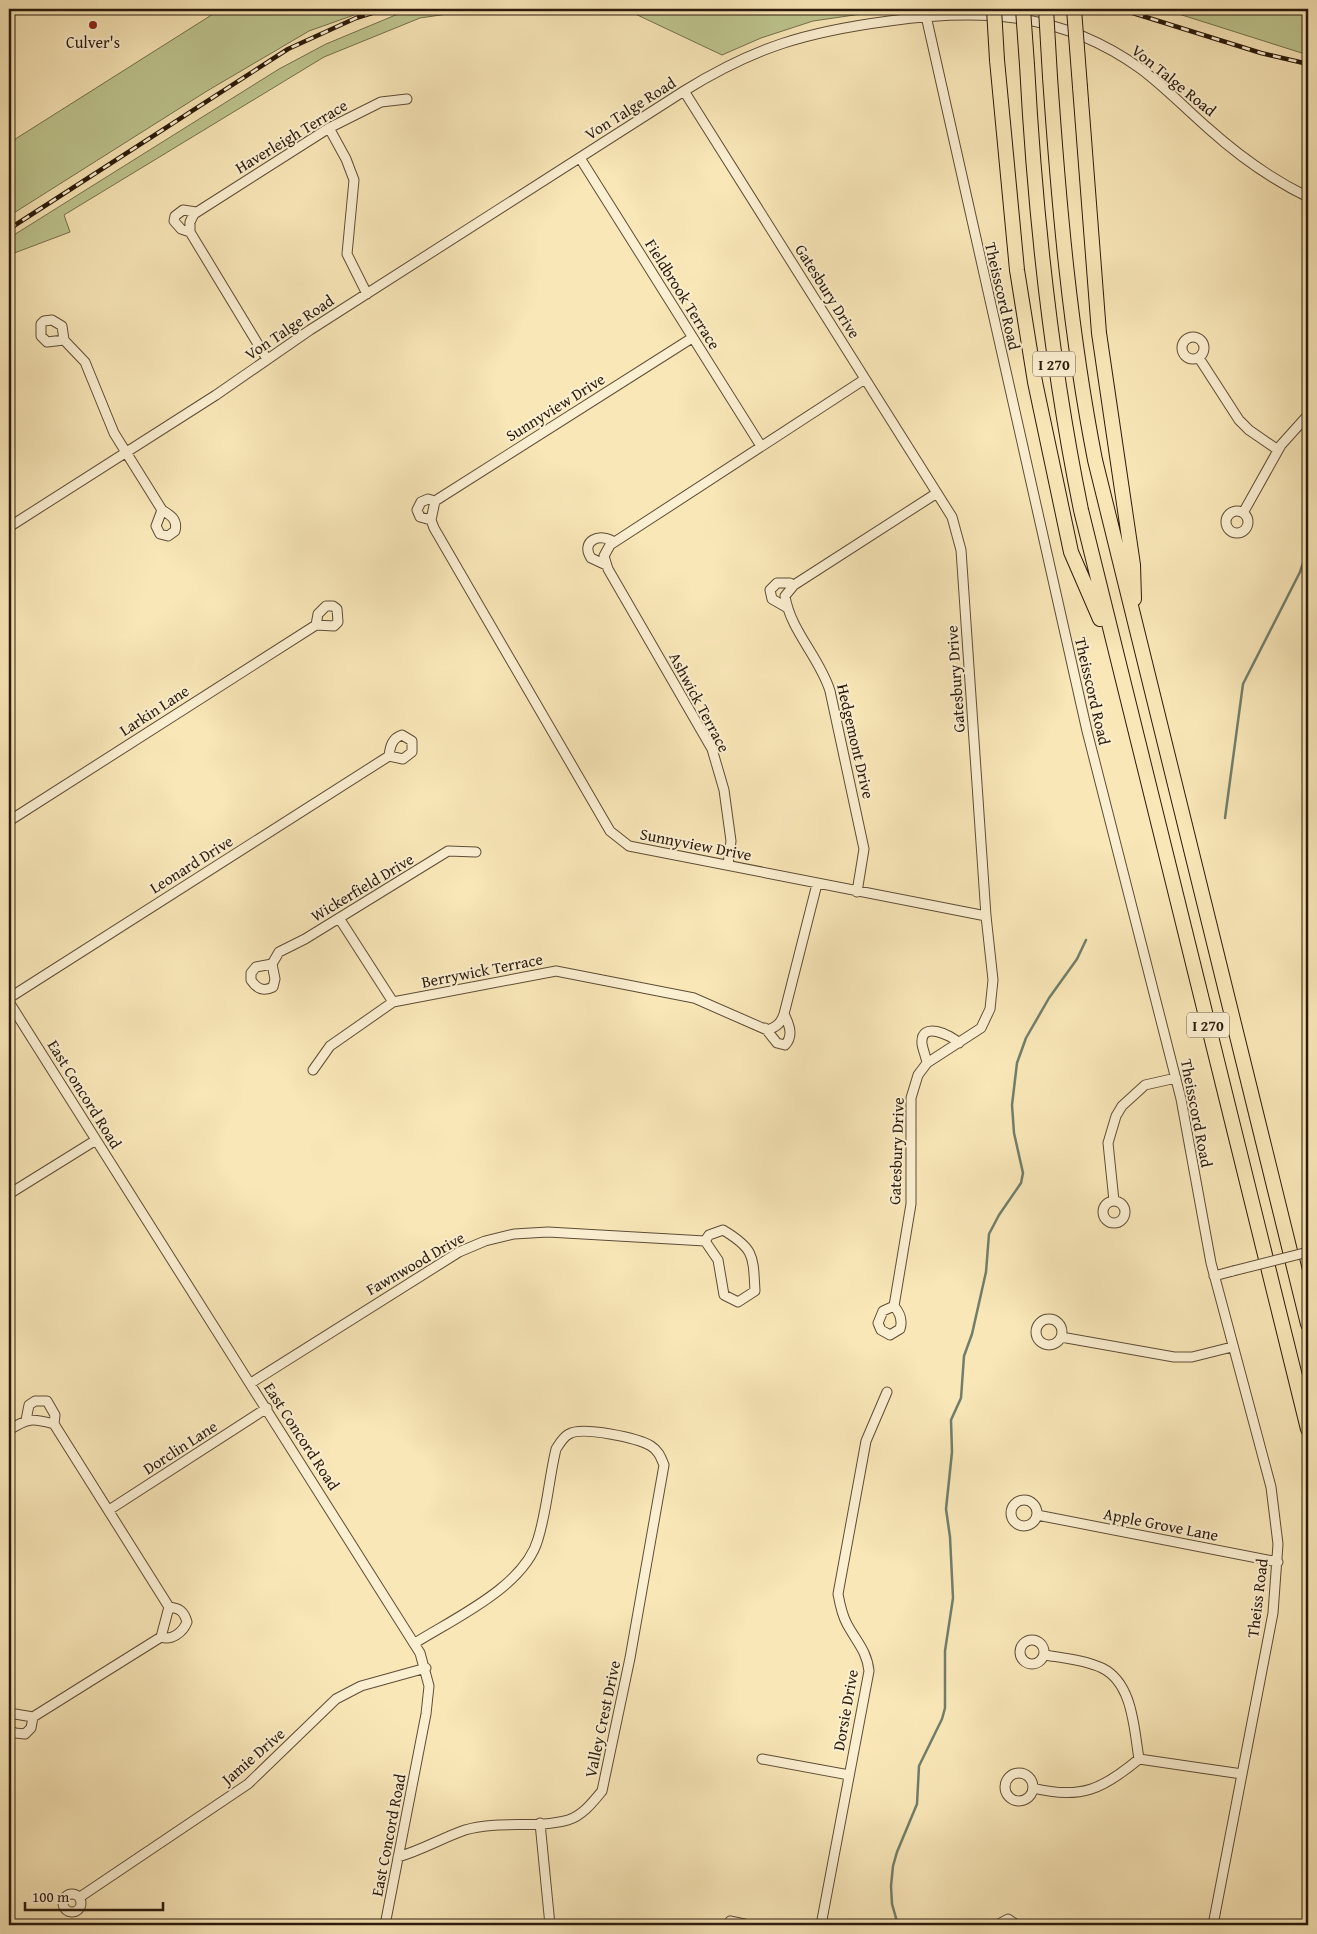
<svg xmlns="http://www.w3.org/2000/svg" width="1317" height="1934" font-family="'Gentium Book Plus',serif">
<style>
.green{fill:#bec58f;stroke:#74704d}
.lines{fill:none;stroke-linecap:round;stroke-linejoin:round}
.stream{stroke:#707e6a;stroke-width:2.5}
.minor-casing{stroke:#5e4d36;stroke-width:11}
.highway-casing{stroke:#2a1a0b;stroke-width:16}
.minor{stroke:#fbefd1;stroke-width:9}
.highway{stroke:#f9e7b8;stroke-width:14}
.rail-casing{stroke:#2a1a0b;stroke-width:4.5}
.rail{stroke:#fbefd1;stroke-width:2.5;stroke-dasharray:8;stroke-linecap:butt}
.minor-bridge-casing{stroke:#5e4d36;stroke-width:11;stroke-linecap:butt}
.highway-bridge-casing{stroke:#2a1a0b;stroke-width:16;stroke-linecap:butt}
.minor-bridge{stroke:#fbefd1;stroke-width:9}
.highway-bridge{stroke:#f9e7b8;stroke-width:14}
.poi-dot{fill:#8f2418;stroke:#fbefd1;stroke-width:2}
.labels{text-anchor:middle;dominant-baseline:central;stroke-width:4;stroke-linejoin:round;paint-order:stroke}
.shield{fill:#fbefd1;stroke:#695a46;stroke-width:1}
.shield-label{font-size:15px;font-weight:bold;fill:#2a1a0b}
.poi-label{font-size:16px;fill:#2a1a0b;stroke:#fbefd1}
.street-label{font-size:16px;fill:#2a1a0b;stroke:#fbefd1}
</style>
<rect width="100%" height="100%" fill="#f9e7b8"/>
<filter id="stains"><feTurbulence type="fractalNoise" baseFrequency=".004" numOctaves="4"/><feColorMatrix values="0 0 0 0 .2 0 0 0 0 .09 0 0 0 0 .02 0 0 0 .5 -.17"/></filter>
<radialGradient id="worn" r=".72"><stop offset=".6" stop-color="#630" stop-opacity="0"/><stop offset="1" stop-color="#630" stop-opacity=".3"/></radialGradient>
<path class="green" d="M221,9h150l-62,22 -102,60 -198,125v-73z
M410,9h72l-62,9 -96,39 -260,158 6,17 -61,23v-17l270,-169 47,-25z
M528,9h368l-83,12 -52,17 -39,17 -91,-43 -72,2z
M1163,9h145v46z"/>
<g class="lines">
<path class="stream" d="M1225,818l18,-134 57,-112 8,-24
M898,1925l-6,-21 -1,-18 2,-20 4,-14 20,-48 2,-38 23,-47 3,-11v-57l8,-53 -3,-61 -4,-28 6,-57 -1,-32 10,-22 3,-42 8,-22 14,-62 3,-38 10,-19 22,-32 2,-10 -9,-40 -2,-28 5,-42 9,-25 23,-40 28,-39 9,-19"/>
<g class="minor-casing">
<path id="minor" d="M926,16l161,715 94,368 30,164 60,224 7,57 -5,69 -60,312
M684,91l268,426 9,33 25,366 7,64 -3,29 -9,19 -54,35 -9,12 -7,23v106l-17,102 -11,5 -5,12 3,7 9,5 10,-6c3,-9 0,-16 -6,-23
M329,128l17,31 8,21 -7,74 20,40
M580,158l181,288
M190,232l-9,-3 -7,-8 1,-5 8,-6 13,2
M1182 348a11 11 0 1 1 22 0a11 11 0 1 1-22 0Z
M692,338l-257,163 -4,19 3,8 176,303 19,15 357,70
M64,340l-17,2 -6,-6v-12l3,-3 8,-1 10,6 2,14 21,22 29,71 48,77c8,5 16,9 13,21l-7,5 -8,-2 -4,-8 6,-16
M1199,358l40,62 10,10 29,20
M267,359l-77,-127v-10l4,-8 135,-86 52,-26 26,-3
M1226 522a11 11 0 1 1 22 0a11 11 0 1 1-22 0Z
M1243,513l38,-68 27,-30
M431,520l-11,-3 -3,-7 4,-8 7,-3 7,2
M9,527l207,-132 94,-65 374,-239c71,-44 122,-59 205,-70 93,-13 173,-9 252,48 24,18 45,40 68,60 29,26 64,51 99,68
M606,565l-15,-7c-11,-17 9,-26 23,-16
M786,607l-14,-8 -2,-9 7,-7h13l3,3
M402,735l10,6v11l-9,7 -14,-3c1,-9 3,-18 13,-21z
M9,821l307,-196 18,1 4,-4 -1,-13 -4,-3h-7l-8,8 -2,11
M728,865l3,-24 -7,-51 -12,-41 -104,-180 -4,-13 6,-11 255,-166
M857,892l7,-43 -34,-158c-10,-33 -40,-61 -45,-95l9,-11 143,-92
M339,918l54,84
M272,964l-16,3 -5,6v7c6,9 12,12 22,7l2,-8 -3,-15 7,-12 26,-13 143,-88 28,1
M9,998l380,-242
M9,1002l411,651 9,33 -3,28 -41,211
M765,1028l12,15 8,2c9,-9 4,-21 -1,-31
M927,1063c-1,-6 -4,-13 -5,-19 -2,-24 29,-9 37,-1
M313,1070l17,-24 63,-44 163,-31 138,27 73,32c10,-3 14,-7 17,-16l33,-130
M9,1194l87,-54
M1114,1201l-6,-58 8,-27 6,-10 23,-21 31,-7
M1103 1212a11 11 0 1 1 22 0a11 11 0 1 1-22 0Z
M1214,1276l19,-5
M1036 1332a13 13 0 1 1 26 0a13 13 0 1 1-26 0Z
M1061,1337l113,20h18l40,-10
M251,1383l208,-131 26,-11 29,-7 34,-2 157,9 13,19 6,35 14,7 17,-11c-2,-35 0,-42 -32,-61l-14,5 -4,6
M26,1420l3,-15 6,-4h12l8,14 -1,9
M9,1430c19,-12 23,-12 45,-6l115,183 -8,30 -128,80 -24,-4
M1011 1513a13 13 0 1 1 26 0a13 13 0 1 1-26 0Z
M109,1510l158,-102
M1037,1515l241,47
M161,1637c11,4 22,-5 26,-15 -3,-11 -8,-14 -18,-15
M1020 1652a12 12 0 1 1 24 0a12 12 0 1 1-24 0Z
M1045,1655c18,3 40,5 57,13 31,15 32,61 37,91
M9,1730l6,3 10,1 6,-6 2,-11
M762,1759l87,16
M1005 1787a14 14 0 1 1 28 0a14 14 0 1 1-28 0Z
M1033,1788c48,12 70,1 106,-29l103,15
M540,1823l10,102
M398,1857c24,-7 44,-19 67,-27 33,-10 70,-1 103,-10 14,-4 25,-18 34,-29l28,-133 34,-193c-3,-7 -5,-14 -13,-19 -13,-8 -69,-20 -82,-12 -6,3 -9,9 -13,15 -7,29 -9,61 -18,90 -13,47 -83,79 -123,104
M63 1903a9 9 0 1 1 18 0a9 9 0 1 1-18 0Z
M80,1897l168,-113 88,-85 25,-13 65,-18
M730,1921l19,4
M821,1925l48,-254c-2,-20 -13,-30 -22,-47 -5,-9 -7,-19 -9,-30l28,-153 21,-49
M997,1925l11,-6 9,6"/>
</g>
<g class="highway-casing">
<path id="highway" d="M997,60l20,210 18,112 36,170 29,67
M1027,65c8,150 24,298 54,445l227,919
M1050,77c9,130 20,255 45,383l213,864
M1080,87l19,246 34,232 1,34"/>
</g>
<use href="#minor" class="minor"/>
<use href="#highway" class="highway"/>
<g class="rail-casing">
<path id="rail" d="M1120,9l141,44 47,11
M9,229l279,-180 68,-31 29,-9"/>
</g>
<use href="#rail" class="rail"/>
<g class="minor-bridge-casing">
<path id="minor-bridge" d="M1233,1271l75,-19"/>
</g>
<g class="highway-bridge-casing">
<path id="highway-bridge" d="M994,9l3,51
M1023,9l4,56
M1046,9l4,68
M1074,9l6,78"/>
</g>
<use href="#minor-bridge" class="minor-bridge"/>
<use href="#highway-bridge" class="highway-bridge"/>
</g>
<circle class="poi-dot" cx="93" cy="25" r="5"/>
<g class="labels">
<g class="shield">
<rect x="1033" y="351.5" width="42" height="25" rx="4"/>
<rect x="1187" y="1012.5" width="42" height="25" rx="4"/>
</g>
<g class="shield-label">
<text x="1054" y="364">I 270</text>
<text x="1208" y="1025">I 270</text>
</g>
<g class="poi-label">
<text x="93" y="42">Culver's</text>
</g>
<g class="street-label">
<text transform="translate(1174 80) rotate(39)">Von Talge Road</text>
<text transform="translate(630 108) rotate(-32)">Von Talge Road</text>
<text transform="translate(291 136) rotate(-31)">Haverleigh Terrace</text>
<text transform="translate(828 291) rotate(58)">Gatesbury Drive</text>
<text transform="translate(683 294) rotate(58)">Fieldbrook Terrace</text>
<text transform="translate(1003 296) rotate(77)">Theisscord Road</text>
<text transform="translate(289 327) rotate(-34)">Von Talge Road</text>
<text transform="translate(555 407) rotate(-32)">Sunnyview Drive</text>
<text transform="translate(955 679) rotate(-94)">Gatesbury Drive</text>
<text transform="translate(1093 691) rotate(77)">Theisscord Road</text>
<text transform="translate(700 702) rotate(62)">Ashwick Terrace</text>
<text transform="translate(154 710) rotate(-33)">Larkin Lane</text>
<text transform="translate(856 741) rotate(77)">Hedgemont Drive</text>
<text transform="translate(696 844) rotate(11)">Sunnyview Drive</text>
<text transform="translate(191 864) rotate(-32)">Leonard Drive</text>
<text transform="translate(362 887) rotate(-31)">Wickerfield Drive</text>
<text transform="translate(482 970) rotate(-11)">Berrywick Terrace</text>
<text transform="translate(85 1094) rotate(58)">East Concord Road</text>
<text transform="translate(1197 1113) rotate(79)">Theisscord Road</text>
<text transform="translate(896 1151) rotate(-88)">Gatesbury Drive</text>
<text transform="translate(415 1263) rotate(-30)">Fawnwood Drive</text>
<text transform="translate(302 1436) rotate(57)">East Concord Road</text>
<text transform="translate(180 1447) rotate(-33)">Dorclin Lane</text>
<text transform="translate(1161 1524) rotate(11)">Apple Grove Lane</text>
<text transform="translate(1257 1598) rotate(-83)">Theiss Road</text>
<text transform="translate(845 1710) rotate(-80)">Dorsie Drive</text>
<text transform="translate(602 1719) rotate(-78)">Valley Crest Drive</text>
<text transform="translate(253 1756) rotate(-41)">Jamie Drive</text>
<text transform="translate(388 1835) rotate(-79)">East Concord Road</text>
</g>
</g>
<rect width="1317" height="1934" fill="none" stroke="#f9e7b8" stroke-width="30"/>
<rect x="10" y="10" width="1297" height="1914" fill="none" stroke="#2a1a0b" stroke-width="2.5"/>
<rect x="15" y="15" width="1287" height="1904" fill="none" stroke="#2a1a0b"/>
<path d="M25 1902v8h138v-8" fill="none" stroke="#2a1a0b" stroke-width="2.5"/>
<text x="32" y="1902" font-size="15" fill="#2a1a0b" stroke="#fbefd1" stroke-width="4" paint-order="stroke">100 m</text>
<rect width="100%" height="100%" filter="url(#stains)"/>
<rect width="100%" height="100%" fill="url(#worn)"/>
</svg>
